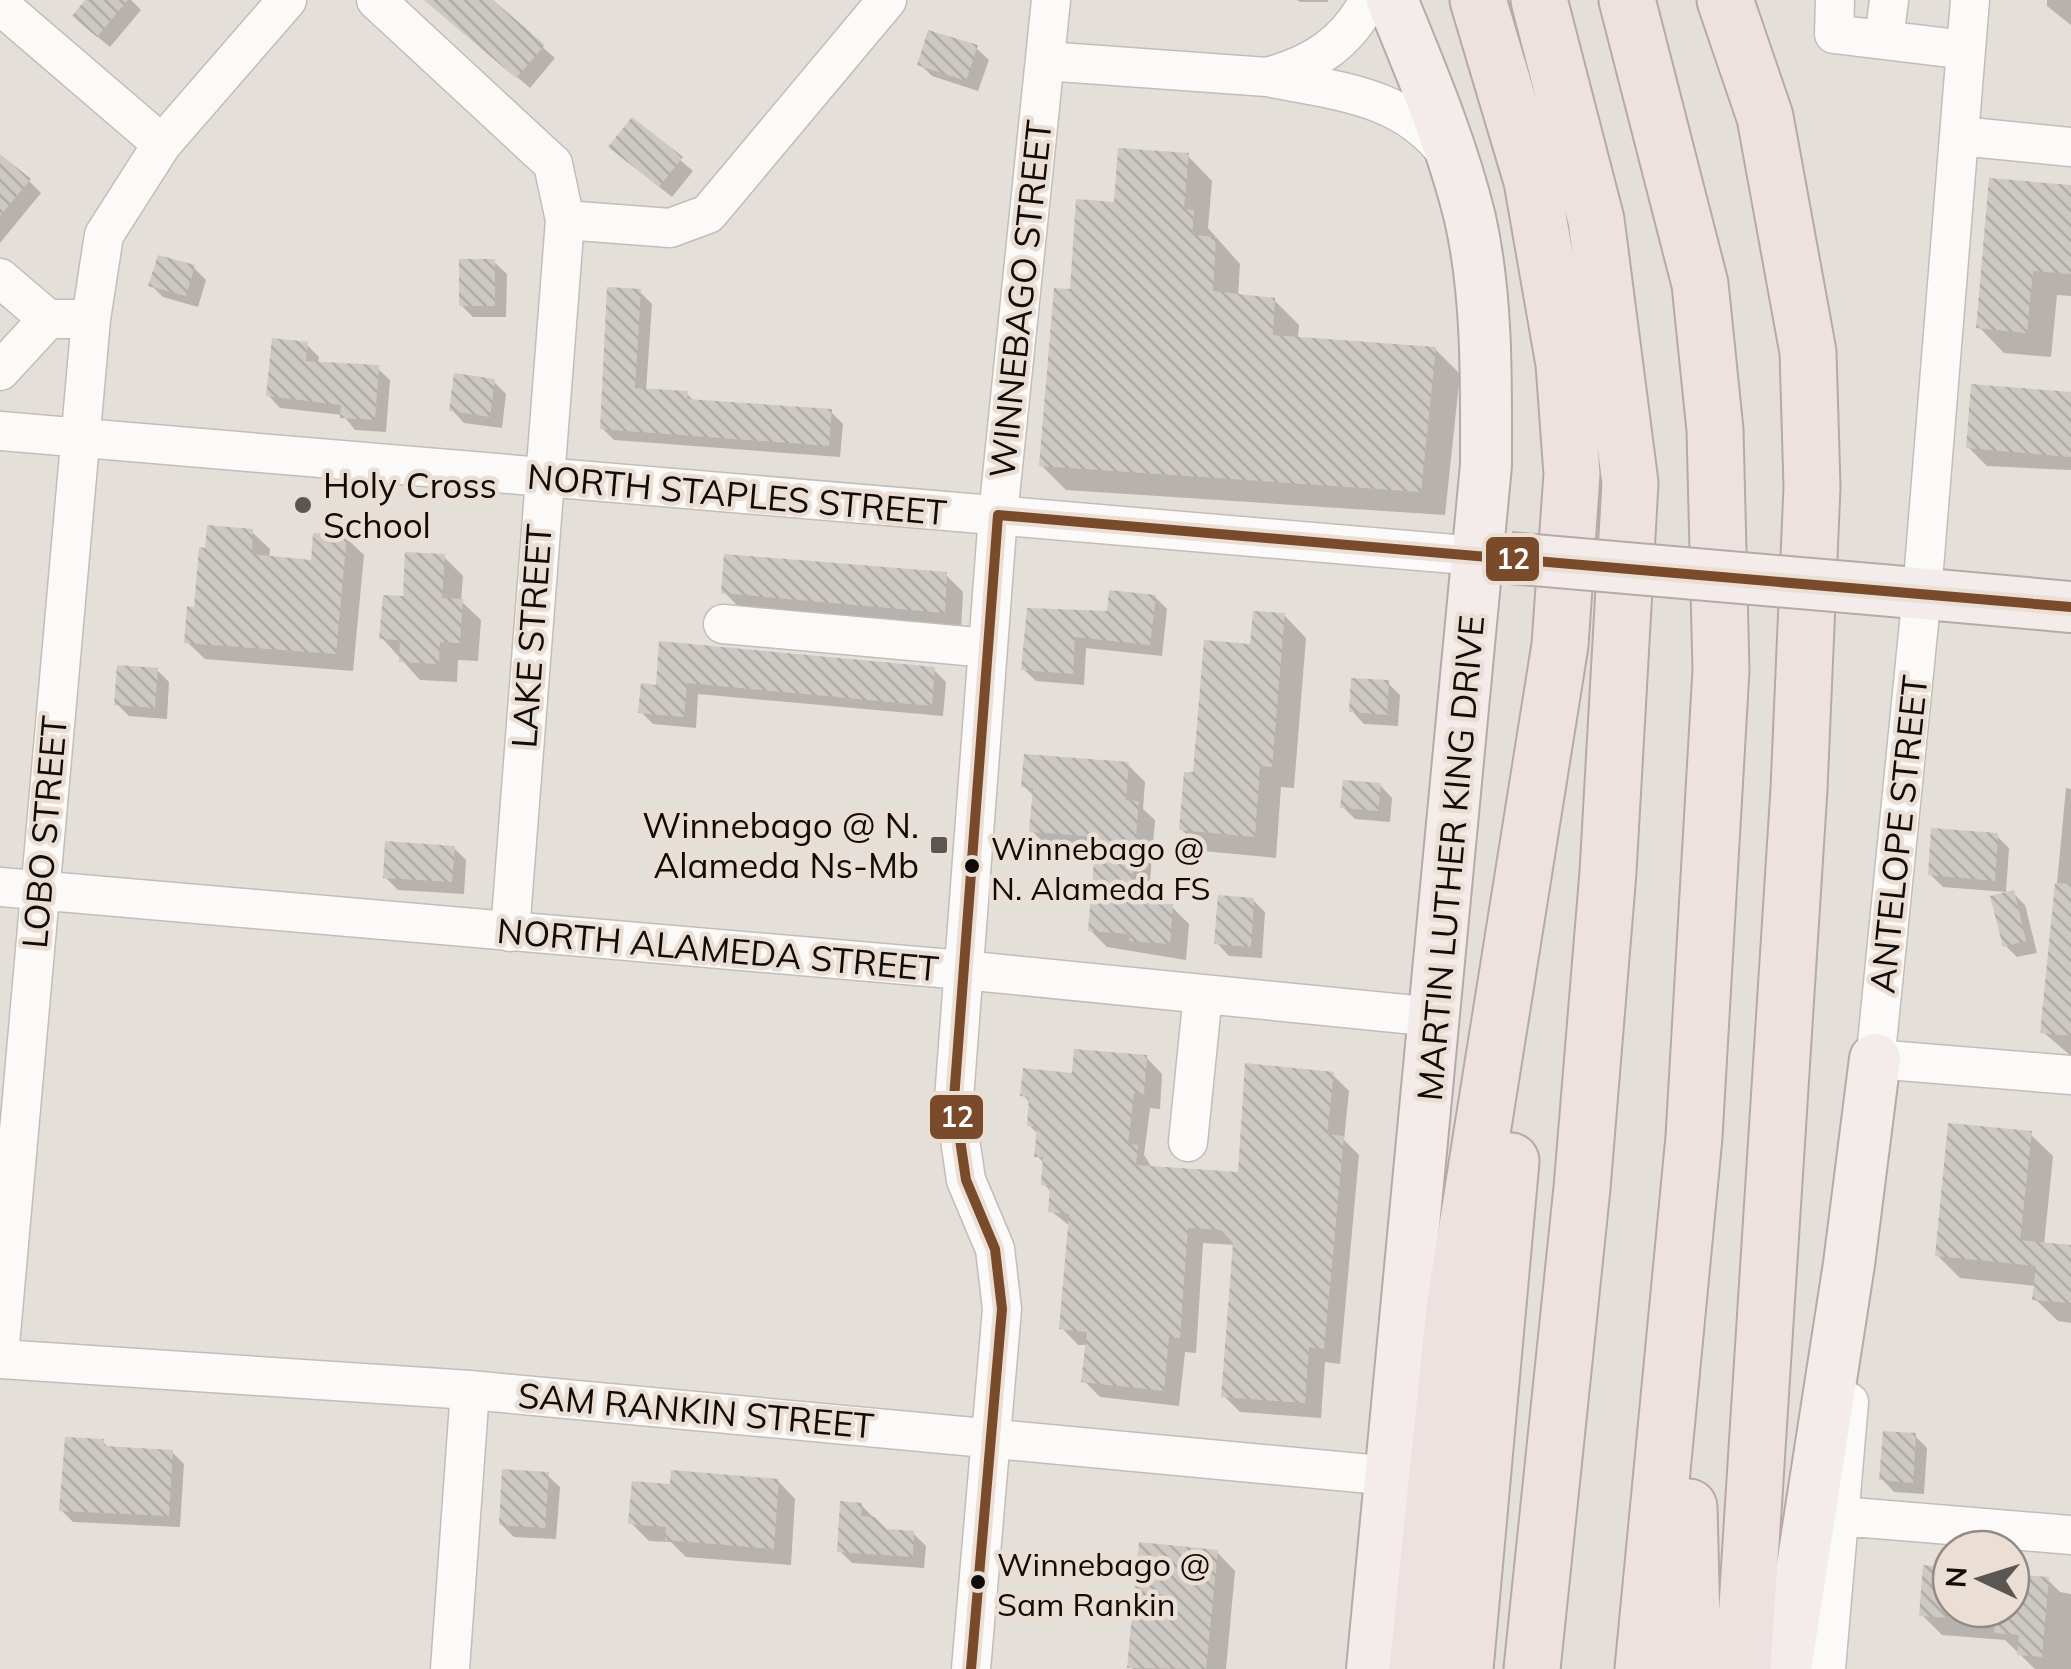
<svg xmlns="http://www.w3.org/2000/svg" width="2071" height="1669" font-family="Mulish,sans-serif">
<style>
.shadow{fill:#0003}
.building{fill:url(#building-back-hatch)}
.lines{fill:none;stroke-linecap:round;stroke-linejoin:round}
.minor-casing{stroke:#c1bdb9;stroke-width:41}
.major-casing{stroke:#b7a9a5;stroke-width:54}
.highway-casing{stroke:#b7a9a5;stroke-width:59}
.minor{stroke:#fbfaf9;stroke-width:38}
.major{stroke:#f3ecea;stroke-width:50}
.highway{stroke:#eee2e1;stroke-width:55}
.major-bridge-casing{stroke:#b7a9a5;stroke-width:54;stroke-linecap:butt}
.major-bridge{stroke:#f3ecea;stroke-width:50}
.bus-1-casing{stroke:#eaded5;stroke-width:18}
.bus-1{stroke:#7a4b2a;stroke-width:10}
.poi-dot{fill:#5b5652;stroke:#eaded5;stroke-width:4}
.bus-dot{fill:#100c09;stroke:#eaded5;stroke-width:4}
.labels{text-anchor:middle;dominant-baseline:central;stroke-width:9;stroke-linejoin:round;paint-order:stroke}
.bus-label{font-size:32px;fill:#100c09;stroke:#eaded5;text-anchor:start}
.street-label{font-size:35px;fill:#100c09;stroke:#eaded5}
.poi-label{font-size:35px;fill:#100c09;stroke:#eaded5;text-anchor:start}
.line-badge{stroke:#eaded5;stroke-width:4}
.badge-label{font-size:28px;text-anchor:middle;font-weight:bold;fill:#fff}
</style>
<defs>
<pattern id="building-back-hatch" width="6" height="6" patternUnits="userSpaceOnUse" patternTransform="scale(2.5)"><rect width="6" height="6" fill="#cdc8c4"/><path d="M-1 5l2 2M0 0l6 6M5-1l2 2" fill="none" stroke="#afaba7"/></pattern>
</defs>
<rect width="100%" height="100%" fill="#e5dfda"/>
<path class="shadow" d="M88,0h43l10,10 -31,37 -23,-19z
M427,0h62l66,58 -25,30z
M1297,0h31v2h-28z
M2047,0h24v25l-24,-19z
M976,48l13,12 -11,31 -46,-15 -12,-12z
M633,120l60,51 -21,26 -48,-38z
M1188,156l24,25 -4,47 32,36 -2,33 36,3 25,25 -1,14 137,10 25,25 -15,141 -379,-25 -25,-25 31,-174 44,-86z
M0,169l29,12 12,12 -41,50z
M2071,187v109l-14,-1 -6,62 -47,-4 -25,-26z
M494,262l13,12 -1,43h-33l-12,-12z
M194,268l12,12 -8,27 -35,-10 -12,-12z
M640,292l12,12 -6,87 40,2 9,9 135,9 13,13 -3,33 -226,-17 -12,-12z
M306,344l13,13 -1,7 59,4 13,12 -4,52 -31,-2 -12,-15 -63,-7 -12,-13z
M494,382l12,12 -4,34 -38,-5 -12,-13z
M2071,394v76l-84,-4 -19,-19z
M252,532l18,17 -1,9 44,5 33,-25 18,17 -11,116 -148,-12 -18,-17 9,-33z
M444,557l19,19 -2,25 20,19 -3,41 -20,-1 -1,22 -37,-2 -38,-42 23,-40z
M946,575l17,17 -2,37 -220,-20 -17,-17z
M1155,597l12,12 -5,47 -76,-8 -2,37 -48,-4 -13,-12 86,-56z
M1284,615l22,23 -12,150 -13,-1 -5,71 -73,-7 -22,-22 14,-54 58,-128z
M662,644l272,26 12,12 -3,34 -245,-22 -2,34 -43,-4 -12,-12 17,-24z
M157,670l12,12 -2,37 -38,-3 -12,-12z
M1388,683l12,12 -2,31 -34,-2 -12,-13z
M1128,765l17,17 -2,27 12,11 -7,85 24,2 17,17 -3,36 -79,-13 -17,-17 7,-78 -48,-4 -17,-17 3,-34 -11,-11z
M1380,785l12,13 -2,24 -35,-3 -12,-12z
M2066,788l5,1v267l-28,-24z
M1997,836l12,12 -3,44 -63,-5 -13,-13z
M454,848l12,12 -2,34 -66,-4 -12,-12z
M2013,893l12,12 12,48 -20,4 -12,-12z
M1253,900l12,12 -3,46 -33,-2 -12,-13z
M1146,1057l16,17 -2,35 -10,-1 -6,47 9,14 88,6 92,-100 16,16 -5,49 15,15 -19,209 -15,-2 -4,56 -81,-6 -16,-16 11,-151 -32,-2 -7,110 -11,-1 -6,54 -79,-9 -16,-16 4,-36h-10l-16,-17 9,-101 -20,-16 1,-18 -8,-9 1,-20 -8,-8 2,-21 -9,-9 1,-22 -8,-9 51,-20z
M2030,1134l23,22 -9,89 27,2v76l-13,-2 -23,-22 1,-13 -76,-8 -23,-23z
M1915,1436l12,12 -3,46 -30,-2 -12,-13z
M103,1442l7,7 62,3 12,12 -4,63 -107,-5 -12,-12z
M547,1475l13,12 -4,52 -42,-2 -13,-13z
M778,1481l17,18 -4,66 -105,-8 -15,-15 -22,-1 -18,-18 41,-37z
M861,1505l26,26 26,2 13,13 -2,22 -72,-5 -12,-12z
M1217,1552l18,19 -9,98h-94z
M1951,1571v38h60v-33l37,4 12,12 11,2v75h-36l-30,-29 -63,-5 -20,-20z"/>
<path class="building" d="M85,0h43l-31,37 -25,-21z
M424,0h69l52,45 -29,33z
M928,30l50,15 -12,36 -49,-16z
M632,117l51,40 -24,30 -51,-40z
M1118,148l71,5 -5,56 10,1 -2,25 24,2 -3,54 62,7 -2,37 163,12 -15,145 -382,-26 15,-178 16,1 6,-90 38,3z
M0,154l31,25 -31,37z
M1989,178l82,7v89l-38,-3 -6,62 -51,-5z
M158,255l37,10 -9,31 -38,-10z
M459,259h36v47h-36z
M607,287l34,2 -6,99 53,3 -1,8 145,10 -3,37 -229,-17z
M272,338l36,4 -2,19 73,4 -4,55 -35,-2 1,-13 -75,-9z
M454,373l41,6 -5,38 -41,-6z
M1971,384l100,8v65l-105,-9z
M207,525l46,4 -1,25 59,6 2,-27 34,2 -11,119 -152,-11 3,-37 7,1 5,-60 6,1z
M405,552l40,2 -3,44 21,1 -3,44 -20,-1 -1,22 -40,-2 1,-22 -21,-1 4,-44 20,1z
M724,554l223,18 -2,41 -224,-20z
M1109,590l47,5 -6,50 -75,-8 -2,37 -52,-4 6,-62 80,3z
M1253,611l32,2 -13,154 -12,-1 -5,71 -76,-7 5,-58h9l11,-132 46,4z
M659,641l276,26 -3,39 -245,-23 -3,34 -46,-4 3,-30 15,2z
M117,665l41,3 -3,40 -41,-3z
M1351,678l38,2 -2,35 -38,-3z
M1024,754l105,8 -3,38 13,1 -9,100 43,3 -3,40 -41,-3 1,-7 -42,-3 8,-94 -67,-5 4,-44 -12,-1z
M1343,780l38,3 -3,28 -38,-3z
M1931,828l67,5 -3,48 -67,-6z
M385,841l70,5 -3,36 -69,-4z
M2055,883l16,1v152l-31,-3z
M2014,890l12,51 -23,6 -13,-51z
M1218,895l36,3 -3,49 -37,-3z
M1074,1049l73,6 -3,39 -10,-1 -6,51 10,1 -2,20 102,7 7,-109 89,9 -7,62 17,2 -20,213 -15,-2 -4,56 -84,-6 12,-154 -12,-13 -33,-2 -8,110 -11,-1 -5,54 -83,-9 6,-50 -28,-3 10,-115 -21,-2 2,-26 -9,-1 2,-28h-9l3,-30 -10,-1 2,-29 -9,-1 3,-28 49,5z
M1948,1123l84,8 -12,109 51,5v58l-39,-3 4,-34 -101,-10z
M1883,1431l33,2 -3,50 -34,-3z
M65,1437l39,2v7l69,4 -4,66 -110,-5z
M502,1469l47,3 -4,56 -46,-3z
M671,1470l108,9 -5,70 -109,-9 1,-13 -38,-3 4,-43 38,3z
M840,1501l22,2 -1,13 14,1 12,12 27,2 -1,26 -76,-5z
M1139,1542l79,8 -12,119 -79,-1z
M1923,1565l28,3v50l-32,-2z
M2011,1574l38,3 -7,80 -25,-2 2,-20 -25,-2 2,-24h15z"/>
<g class="lines">
<g class="minor-casing">
<path id="minor" d="M376,0l177,164 12,56
M1369,0c-22,43 -56,65 -102,77 68,14 136,17 180,77
M1835,0l-1,34 132,16
M0,5l162,139
M1884,40l5,-40
M1045,61l222,16
M1960,136l111,11
M0,278l48,41
M0,371l48,-52h43l13,-84 58,-91 125,-144
M0,431l1478,125
M723,624l265,24
M0,887l963,83 472,47
M510,932l55,-712 105,8 38,-14 179,-214
M1875,1059l196,16
M1873,1083l49,-490 48,-593
M1188,1142l15,-148
M0,1345l91,-1026
M0,1359l470,31 922,86
M1840,1516l231,19
M450,1669l20,-279
M971,1669l31,-360 -7,-60 -29,-69 -12,-81 44,-584 53,-515
M1826,1669l23,-267"/>
</g>
<g class="major-casing">
<path id="major" d="M1881,590l190,17
M1372,1669l114,-1204c0,-81 2,-167 -16,-247 -18,-74 -49,-147 -78,-218
M1786,1669l63,-405 26,-205"/>
</g>
<g class="highway-casing">
<path id="highway" d="M1627,0l73,284 15,146 6,240 -27,467 -51,532
M1725,0l40,117 43,235 4,135 -13,302 -56,880
M1417,1669l37,-361 106,-663 12,-171 -8,-110 -32,-183 -54,-181
M1465,1669l46,-508
M1532,1669l50,-481 26,-316 22,-389 -34,-263 -57,-220
M1688,1669l4,-46 -3,-116"/>
</g>
<use href="#minor" class="minor"/>
<use href="#major" class="major"/>
<use href="#highway" class="highway"/>
<g class="major-bridge-casing">
<path id="major-bridge" d="M1510,558l371,32"/>
</g>
<use href="#major-bridge" class="major-bridge"/>
<g class="bus-1-casing">
<path id="bus-1" d="M971,1669l31,-360 -7,-60 -29,-69 -12,-81 44,-584 1073,92"/>
</g>
<use href="#bus-1" class="bus-1"/>
</g>
<g class="poi-dot">
<circle cx="303" cy="505" r="10"/>
<rect x="929" y="835" width="20" height="20" rx="5"/>
</g>
<g class="bus-dot">
<circle cx="972" cy="866" r="9"/>
<circle cx="978" cy="1582" r="9"/>
</g>
<g class="labels">
<g class="bus-label">
<text x="991" y="848">Winnebago @<tspan x="991" dy="40">N. Alameda FS</tspan></text>
<text x="997" y="1564">Winnebago @<tspan x="997" dy="40">Sam Rankin</tspan></text>
</g>
<g class="street-label">
<text transform="translate(1020 299) rotate(-84)">WINNEBAGO STREET</text>
<text transform="translate(737 494) rotate(5)">NORTH STAPLES STREET</text>
<text transform="translate(531 636) rotate(-86)">LAKE STREET</text>
<text transform="translate(44 832) rotate(-85)">LOBO STREET</text>
<text transform="translate(1898 834) rotate(-84)">ANTELOPE STREET</text>
<text transform="translate(1450 858) rotate(-85)">MARTIN LUTHER KING DRIVE</text>
<text transform="translate(718 949) rotate(5)">NORTH ALAMEDA STREET</text>
<text transform="translate(696 1410) rotate(5)">SAM RANKIN STREET</text>
</g>
<g class="poi-label">
<text x="323" y="485">Holy Cross<tspan x="323" dy="40">School</tspan></text>
<text x="919" y="825" text-anchor="end">Winnebago @ N.<tspan x="919" dy="40">Alameda Ns-Mb</tspan></text>
</g>
</g>
<g class="line-badge">
<rect x="1484" y="535" width="57" height="48" rx="10" fill="#7a4b2a"/>
<rect x="928" y="1093" width="57" height="48" rx="10" fill="#7a4b2a"/>
</g>
<g class="badge-label">
<text x="1513" y="569">12</text>
<text x="957" y="1127">12</text>
</g>
<g transform="translate(1981 1579) rotate(274)"><circle r="48" fill="#eaded5" stroke="#938a83" stroke-width="2.5"/>
<path d="M0-8L18 38L0 25L-18 38Z" fill="#5b5652"/>
<text y="-15" font-size="28" font-weight="bold" text-anchor="middle" fill="#100c09">N</text>
</g>
</svg>
